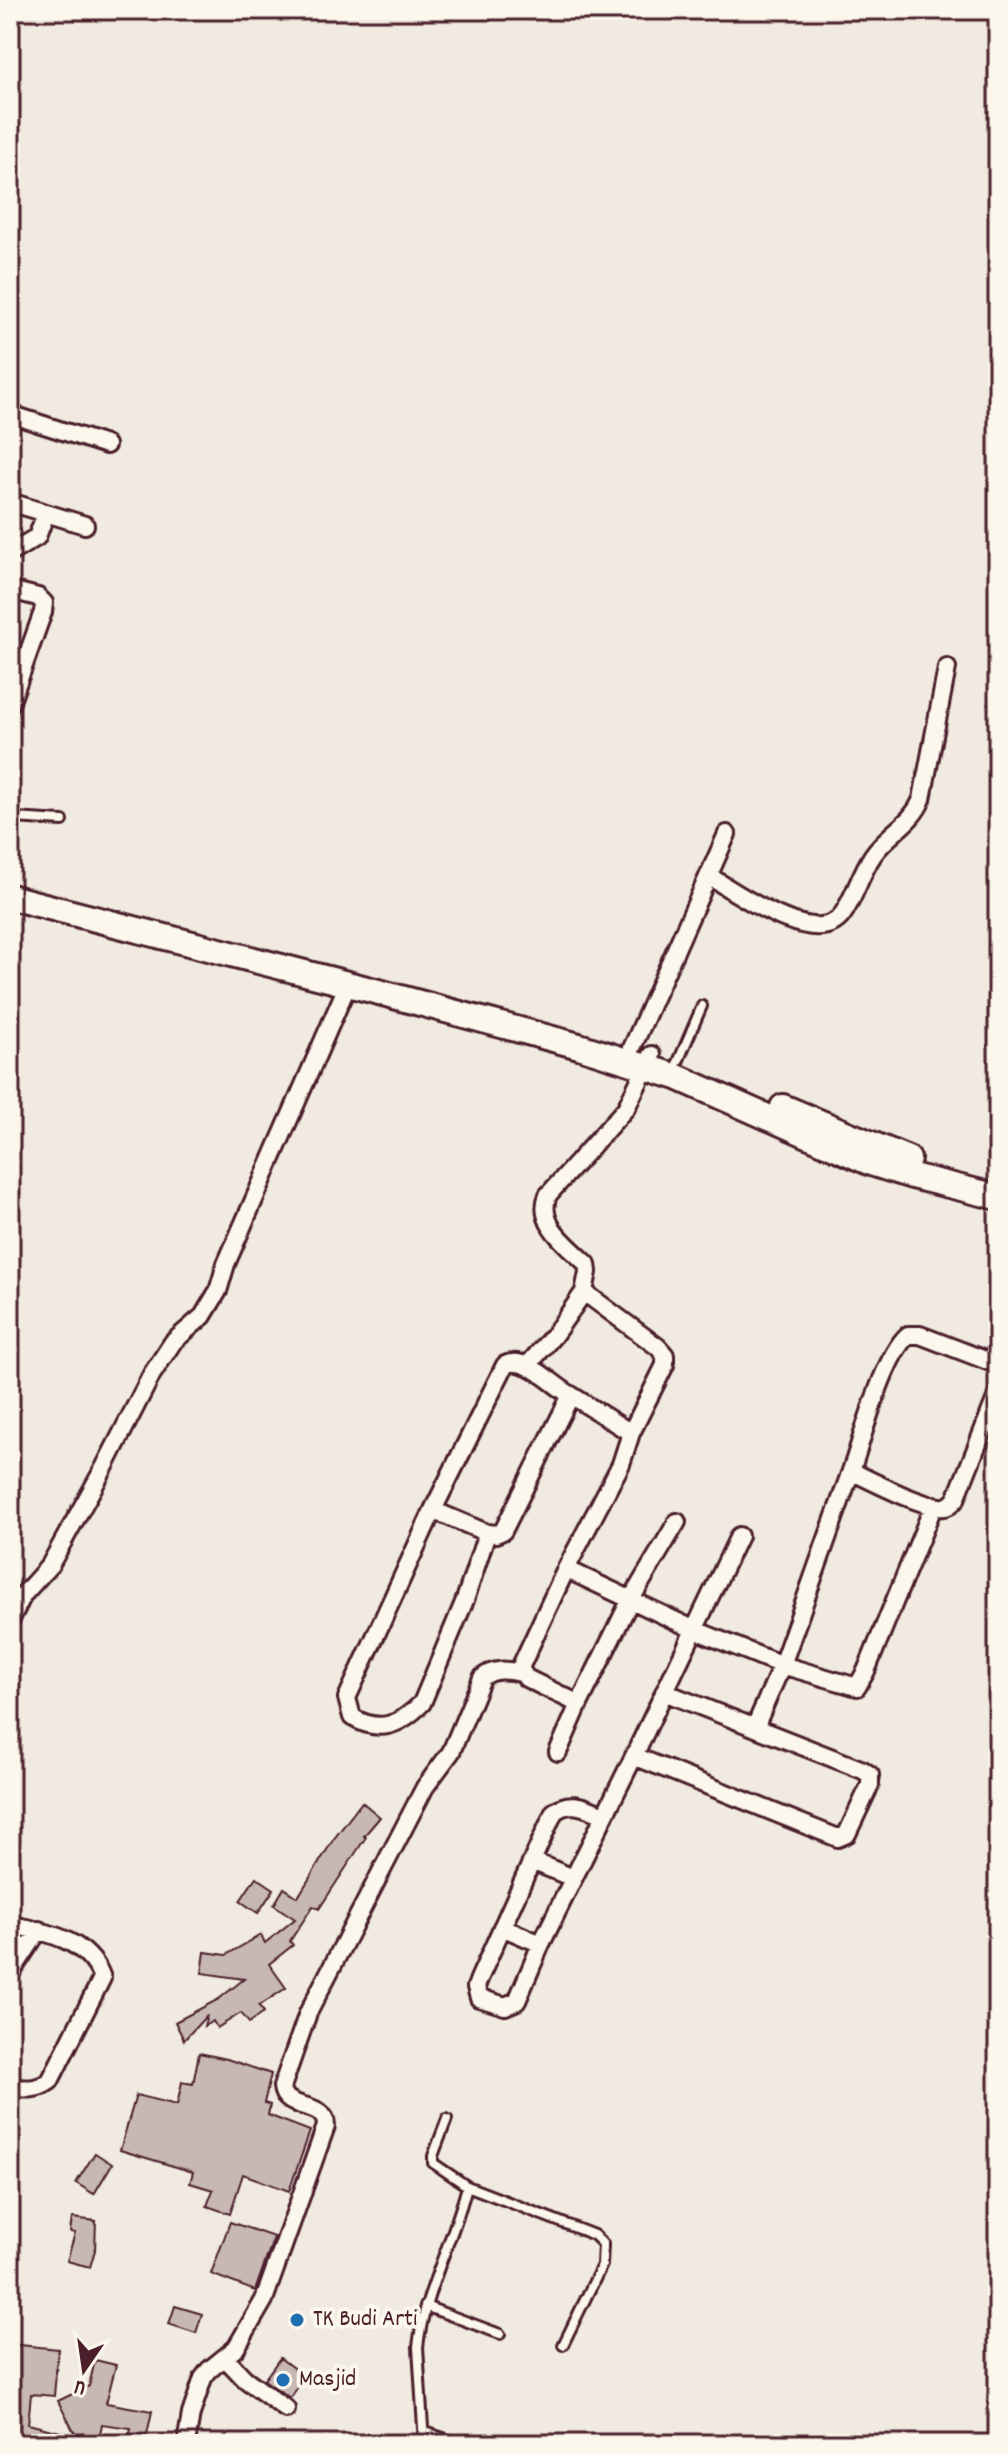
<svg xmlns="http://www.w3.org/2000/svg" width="1008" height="2454" font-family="Dekko,sans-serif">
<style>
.building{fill:#c8b8b3;stroke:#4a1f2b;stroke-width:2}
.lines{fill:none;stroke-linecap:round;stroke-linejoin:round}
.lane-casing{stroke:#4a1f2b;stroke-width:14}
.street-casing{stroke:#4a1f2b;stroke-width:22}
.secondary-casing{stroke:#4a1f2b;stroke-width:30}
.lane{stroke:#fbf7ec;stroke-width:8}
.street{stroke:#fbf7ec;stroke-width:16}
.secondary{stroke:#fbf7ec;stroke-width:24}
.poi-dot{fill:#1f6fb2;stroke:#fbf7ec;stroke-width:3}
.labels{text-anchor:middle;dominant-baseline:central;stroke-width:8;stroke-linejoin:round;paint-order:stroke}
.poi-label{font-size:24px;fill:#4a1f2b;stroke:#fbf7ec;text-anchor:start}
</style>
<rect width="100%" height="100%" fill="#f0eae0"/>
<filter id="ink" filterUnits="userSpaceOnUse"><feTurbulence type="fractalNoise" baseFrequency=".0125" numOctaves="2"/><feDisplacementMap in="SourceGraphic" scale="16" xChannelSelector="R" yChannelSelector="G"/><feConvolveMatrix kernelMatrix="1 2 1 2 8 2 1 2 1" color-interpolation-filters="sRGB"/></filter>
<g filter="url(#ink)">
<path class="building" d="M362,1802l18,15 -16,19 2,1 -47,72 -6,-3 -23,35 3,4 -24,19 17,24 -27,18 5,6 -15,11 -8,-10 -24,15 -4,-7 -9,5 3,-11 -23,25 -9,-18 44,-23 25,-20 -42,-6 3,-21 21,3 35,-20 4,8 30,-24 -21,-14 10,-17 14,9 35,-57z
M256,1877l18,12 -16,24 -18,-12z
M199,2053l28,6 44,15 -7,29 6,2 -2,10 42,16 -21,60 -46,-17 -13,40 -23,-8 6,-16 -23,-7 3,-11 -73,-22 16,-55 41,10 5,-23 11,2z
M95,2153l17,11 -18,30 -18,-11z
M72,2218l24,3 -1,29 -5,17 -23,-6 8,-28 -5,-1z
M230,2222l44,15 -19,54 -44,-17z
M175,2306l27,8 -6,19 -27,-9z
M10,2344l48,5 -4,47 -23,-2 -3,30 48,12 -18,-35 31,-15 6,-26 21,5 -10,38 46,8 -7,33h-17l3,-16 -29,-4 -4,20h-88z
M280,2358l25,19 -15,21 -26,-18z"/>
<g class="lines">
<g class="lane-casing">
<path id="lane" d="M10,820l4,-2 49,3
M678,1062l24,-56
M467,2186l127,49 9,9 -1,21 -39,80
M425,2306l75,28
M425,2432l36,12
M424,2444l-6,-97c6,-57 36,-107 49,-161l-34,-23v-7l14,-37"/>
</g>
<g class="street-casing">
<path id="street" d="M10,350v11
M10,414l96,31
M10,502l75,23
M10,553l27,-16 9,-24
M10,590l28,7 6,6 -1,9 -33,92
M709,876c28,17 107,74 133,39 13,-18 18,-41 31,-60 15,-22 39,-31 49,-56l25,-131
M632,1048l95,-214
M652,1055l-26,53 -78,87c-12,29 20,50 39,69l1,8 -4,20 74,55 7,8v10l-34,68 -10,31 -55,105 129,61 87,35 75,22 9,-16 68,-166
M527,1366l27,-31 30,-43
M851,1471c12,-34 32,-114 57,-136h12l78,30
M433,1510l54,23 9,1 7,-3 68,-136 60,38
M487,1533l-22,67 -43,103c-22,22 -42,31 -70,14l-5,-19 86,-188 72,-145c21,-11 48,21 66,30
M566,1569l-46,99 6,10 53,26 51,-103 47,-79
M10,1621l13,-26 27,-30 54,-97 48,-94 21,-32 30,-26 15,-25 8,-27 122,-280
M755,1727l27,-62 69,-194c23,11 65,33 89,36 7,1 11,-2 16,-8l42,-106
M558,1752l21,-48
M634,1756l204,82 9,-4 23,-49v-10l-7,-5 -199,-78
M605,1815c-18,-6 -34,-17 -51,-3l-75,167 -3,8 3,11 26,8 12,-5 24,-57 93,-188 105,-220
M532,1861l41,17
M10,1925c35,6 79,15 92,53l-52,103c-14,10 -24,8 -40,6
M502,1927l39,17
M10,1974l29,-44
M225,2358l20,21 41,30
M186,2444l5,-30 12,-36 6,-8 27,-22 28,-48 62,-174c0,-27 -42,-13 -44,-39l26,-74 117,-226 26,-35 31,-74c11,-10 25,-8 39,-5"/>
</g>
<g class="secondary-casing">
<path id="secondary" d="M10,897l365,94 204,55 98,31 194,86 41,13 86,21
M783,1107l125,52"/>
</g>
<use href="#lane" class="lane"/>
<use href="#street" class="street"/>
<use href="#secondary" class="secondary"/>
</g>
</g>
<g class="poi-dot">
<circle cx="297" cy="2320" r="8"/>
<circle cx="283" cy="2380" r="8"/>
</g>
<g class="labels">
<g class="poi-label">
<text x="313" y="2320">TK Budi Arti</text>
<text x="299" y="2380">Masjid</text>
</g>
</g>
<rect width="1008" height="2454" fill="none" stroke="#fbf7ec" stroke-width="40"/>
<rect x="20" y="20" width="968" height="2414" fill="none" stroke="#4a1f2b" stroke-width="3" filter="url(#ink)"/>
<g transform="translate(84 2370) rotate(193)" stroke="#fbf7ec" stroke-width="6" paint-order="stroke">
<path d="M0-6L14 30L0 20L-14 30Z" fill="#4a1f2b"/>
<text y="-12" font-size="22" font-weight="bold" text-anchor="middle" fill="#4a1f2b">U</text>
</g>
</svg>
